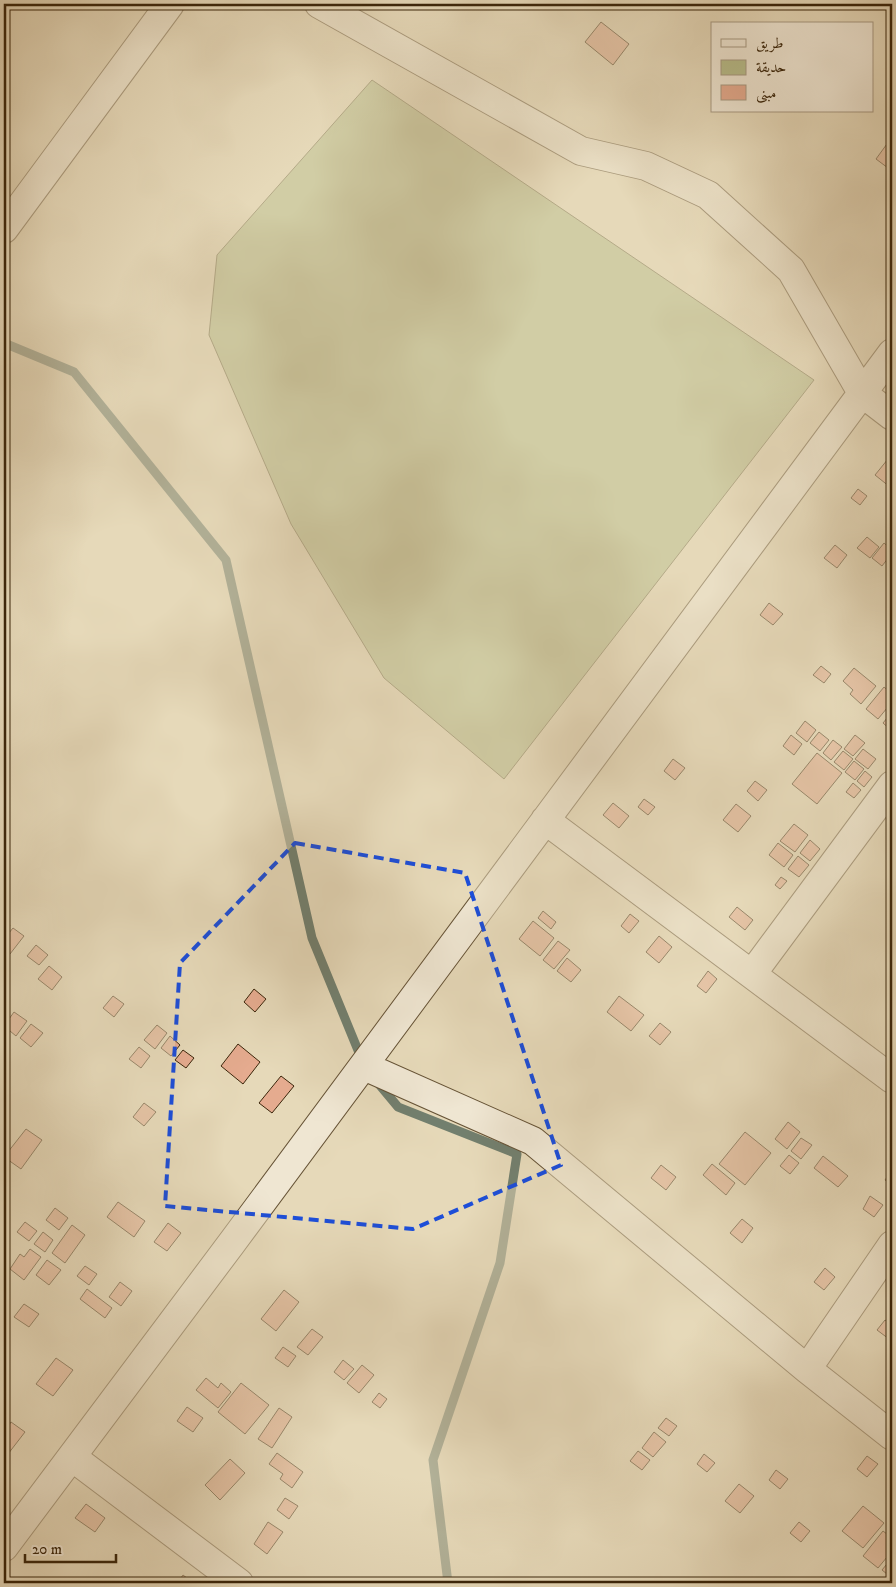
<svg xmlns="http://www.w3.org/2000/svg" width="896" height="1587" font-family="'IM FELL DW Pica',Amiri,serif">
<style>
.green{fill:#b8be8c;stroke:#7a724c}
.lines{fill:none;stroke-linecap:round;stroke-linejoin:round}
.stream{stroke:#727f6e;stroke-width:9}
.building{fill:#e5ab8f;stroke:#3b260b}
.minor-casing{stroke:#665336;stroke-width:30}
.minor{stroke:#efe6d2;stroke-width:28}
.marked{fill:none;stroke:#1d4ed8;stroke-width:4;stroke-dasharray:10 6;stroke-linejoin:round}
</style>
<rect width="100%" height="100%" fill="#e6d9b9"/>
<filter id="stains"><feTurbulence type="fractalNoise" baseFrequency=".004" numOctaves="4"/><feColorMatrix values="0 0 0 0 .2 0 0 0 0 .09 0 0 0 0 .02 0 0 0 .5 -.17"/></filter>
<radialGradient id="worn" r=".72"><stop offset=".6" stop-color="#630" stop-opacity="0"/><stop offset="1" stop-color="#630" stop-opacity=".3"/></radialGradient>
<path class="green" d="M372,80l442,300 -310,399 -120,-101 -93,-154 -82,-189 8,-80z"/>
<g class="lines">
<path class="stream" d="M4,343l70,29 152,188 86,378 50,122
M378,1083l20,24 119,47 -17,109 -67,197 15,123"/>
</g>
<path class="building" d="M601,22l28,22 -16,21 -28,-23z
M892,137v34l-16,-12z
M888,459l4,3v22l-2,3 -15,-12z
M858,489l9,7 -7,9 -9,-7z
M867,537l12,10 -9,11 -13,-10z
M884,543l8,7v3l-10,13 -10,-8z
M835,545l12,10 -10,13 -13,-10z
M769,603l14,11 -10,11 -13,-10z
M821,666l10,8 -7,9 -11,-8z
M854,668l22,18 -15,18 -11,-10 3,-4 -10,-9z
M884,687l8,7v8l-14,17 -12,-10z
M892,712v19l-9,-8z
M805,721l11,9 -9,12 -11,-9z
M819,732l10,8 -9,11 -10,-8z
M791,735l11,9 -8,11 -11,-9z
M855,735l10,8 -12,13 -9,-7z
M833,740l9,7 -11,13 -8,-7z
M863,749l13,10 -8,10 -13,-10z
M843,751l10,8 -9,11 -10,-8z
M817,753l25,20 -25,31 -25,-20z
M673,759l12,9 -10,12 -11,-9z
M854,761l10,8 -9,11 -10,-8z
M865,771l7,6 -8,10 -7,-6z
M755,781l12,9 -9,11 -11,-10z
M853,783l8,7 -7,8 -8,-6z
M644,799l11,8 -7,8 -10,-8z
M613,803l16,13 -10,12 -16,-13z
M736,804l15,12 -13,16 -15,-12z
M794,824l14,11 -13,17 -15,-11z
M810,840l10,9 -10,12 -10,-8z
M778,843l15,12 -9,12 -15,-12z
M798,856l11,9 -10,12 -11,-8z
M781,877l6,4 -7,8 -5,-4z
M737,907l16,13 -8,10 -16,-13z
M543,911l13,11 -5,7 -13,-11z
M630,914l9,7 -10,12 -8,-7z
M4,920l6,5 -6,9z
M533,921l21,17 -14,18 -21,-17z
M13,928l11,8 -14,18 -6,-5v-10z
M659,936l13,11 -13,16 -13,-11z
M558,941l12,9 -16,19 -11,-9z
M36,945l12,10 -9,10 -12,-9z
M567,958l14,12 -10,12 -14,-11z
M49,966l13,11 -10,13 -14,-11z
M708,971l9,8 -11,14 -9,-7z
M254,989l12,10 -11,13 -11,-10z
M113,996l11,8 -10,13 -11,-9z
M619,996l25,19 -13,16 -24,-19z
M14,1012l13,9 -11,15 -12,-10z
M660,1023l11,9 -11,13 -11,-9z
M31,1024l12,9 -12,14 -11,-9z
M157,1025l10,8 -12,16 -11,-9z
M170,1036l10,9 -9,11 -10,-8z
M238,1044l22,18 -17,22 -22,-18z
M139,1047l11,9 -9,12 -12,-9z
M183,1050l11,8 -8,10 -11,-8z
M281,1076l13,10 -22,27 -13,-10z
M144,1103l12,9 -12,14 -11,-9z
M788,1122l12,10 -13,17 -12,-10z
M26,1129l16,11 -21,29 -17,-12z
M745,1132l26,21 -26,32 -26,-21z
M801,1138l11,7 -11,14 -10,-8z
M789,1155l10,8 -9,11 -10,-8z
M823,1156l25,20 -10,11 -24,-19z
M712,1164l23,19 -9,12 -23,-20z
M661,1165l15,12 -10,13 -15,-12z
M892,1170v16l-7,-6z
M870,1196l13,9 -9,12 -11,-8z
M118,1202l27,19 -11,16 -27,-20z
M55,1208l13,10 -9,12 -13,-10z
M742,1219l11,9 -11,15 -12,-10z
M25,1222l12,9 -8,10 -12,-9z
M168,1223l13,10 -14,18 -13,-9z
M72,1225l13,10 -20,28 -13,-10z
M43,1232l10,8 -8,12 -11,-8z
M30,1249l11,8 -17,23 -14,-11 10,-15 4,3z
M47,1260l14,10 -12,15 -13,-10z
M85,1266l12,8 -8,11 -12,-9z
M825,1268l10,9 -11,13 -10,-8z
M120,1282l12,9 -11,15 -12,-9z
M87,1289l25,19 -7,10 -25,-19z
M284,1290l15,12 -23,29 -15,-12z
M24,1304l15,10 -10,13 -15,-10z
M885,1320l7,5v11l-3,3 -12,-9z
M312,1329l11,8 -15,18 -11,-8z
M283,1347l13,9 -8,11 -13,-9z
M56,1358l17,12 -20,26 -17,-12z
M343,1360l11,9 -10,11 -10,-8z
M362,1365l12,10 -15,18 -12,-10z
M206,1378l12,10 3,-5 10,9 -13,16 -22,-18z
M241,1383l28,22 -24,29 -27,-22z
M379,1393l8,6 -7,9 -8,-6z
M187,1407l16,11 -10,14 -16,-11z
M279,1408l13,9 -20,31 -14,-9z
M666,1418l11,8 -8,10 -11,-8z
M11,1422l14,10 -17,22 -4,-3v-18z
M654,1432l12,10 -13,15 -11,-9z
M638,1451l12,9 -8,10 -12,-9z
M277,1453l26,19 -11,16 -12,-9 3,-5 -14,-10z
M704,1454l11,9 -8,9 -10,-8z
M867,1456l11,8 -11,13 -10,-8z
M230,1459l15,14 -25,27 -15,-15z
M776,1470l12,9 -8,10 -11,-9z
M739,1484l15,12 -14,17 -15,-12z
M285,1498l13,8 -9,13 -12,-9z
M86,1504l19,14 -10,14 -20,-14z
M863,1506l21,17 -21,25 -21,-17z
M268,1522l15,10 -16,22 -13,-10z
M799,1522l11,9 -9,11 -11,-9z
M883,1531l9,7v13l-14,17 -15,-12z
M891,1559h1v19l-10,-8z
M183,1575l9,7v1h-11l-3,-1z"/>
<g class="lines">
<g class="minor-casing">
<path id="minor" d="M319,4l262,147 65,15 62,29 83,75 71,123 30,23
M4,229l166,-225
M545,820l347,259
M752,974l140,-189
M364,1066l169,75 274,228 85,67
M807,1369l85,-124
M72,1457l167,126
M4,1547l227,-303 661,-891"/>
</g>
<use href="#minor" class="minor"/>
</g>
<path d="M0 0H896V1587H0ZM295,843l170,30 96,292 -148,64 -248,-23 15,-243z" fill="#e6d9b9" fill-opacity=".55" fill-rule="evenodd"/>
<path class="marked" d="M295,843l170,30 96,292 -148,64 -248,-23 15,-243z"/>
<rect width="896" height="1587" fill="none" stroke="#e6d9b9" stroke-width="20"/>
<rect x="5" y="5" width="886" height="1577" fill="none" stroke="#3b260b" stroke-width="2.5"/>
<rect x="10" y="10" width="876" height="1567" fill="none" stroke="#3b260b"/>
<rect x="711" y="22" width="162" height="90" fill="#efe6d2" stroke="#a79982"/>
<rect x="721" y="39" width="25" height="8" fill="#efe6d2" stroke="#a79982"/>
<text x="756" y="48" font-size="15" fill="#3b260b">طريق</text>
<rect x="721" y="60" width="25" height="15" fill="#b8be8c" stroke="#a79982"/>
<text x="756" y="72" font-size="15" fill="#3b260b">حديقة</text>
<rect x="721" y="85" width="25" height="15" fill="#e5ab8f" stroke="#a79982"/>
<text x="756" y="98" font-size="15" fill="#3b260b">مبنى</text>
<path d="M25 1554v8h91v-8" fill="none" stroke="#3b260b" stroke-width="2.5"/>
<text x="32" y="1554" font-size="15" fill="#3b260b" stroke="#efe6d2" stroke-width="4" paint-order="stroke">20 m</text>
<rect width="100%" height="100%" filter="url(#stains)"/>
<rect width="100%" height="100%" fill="url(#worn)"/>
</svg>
